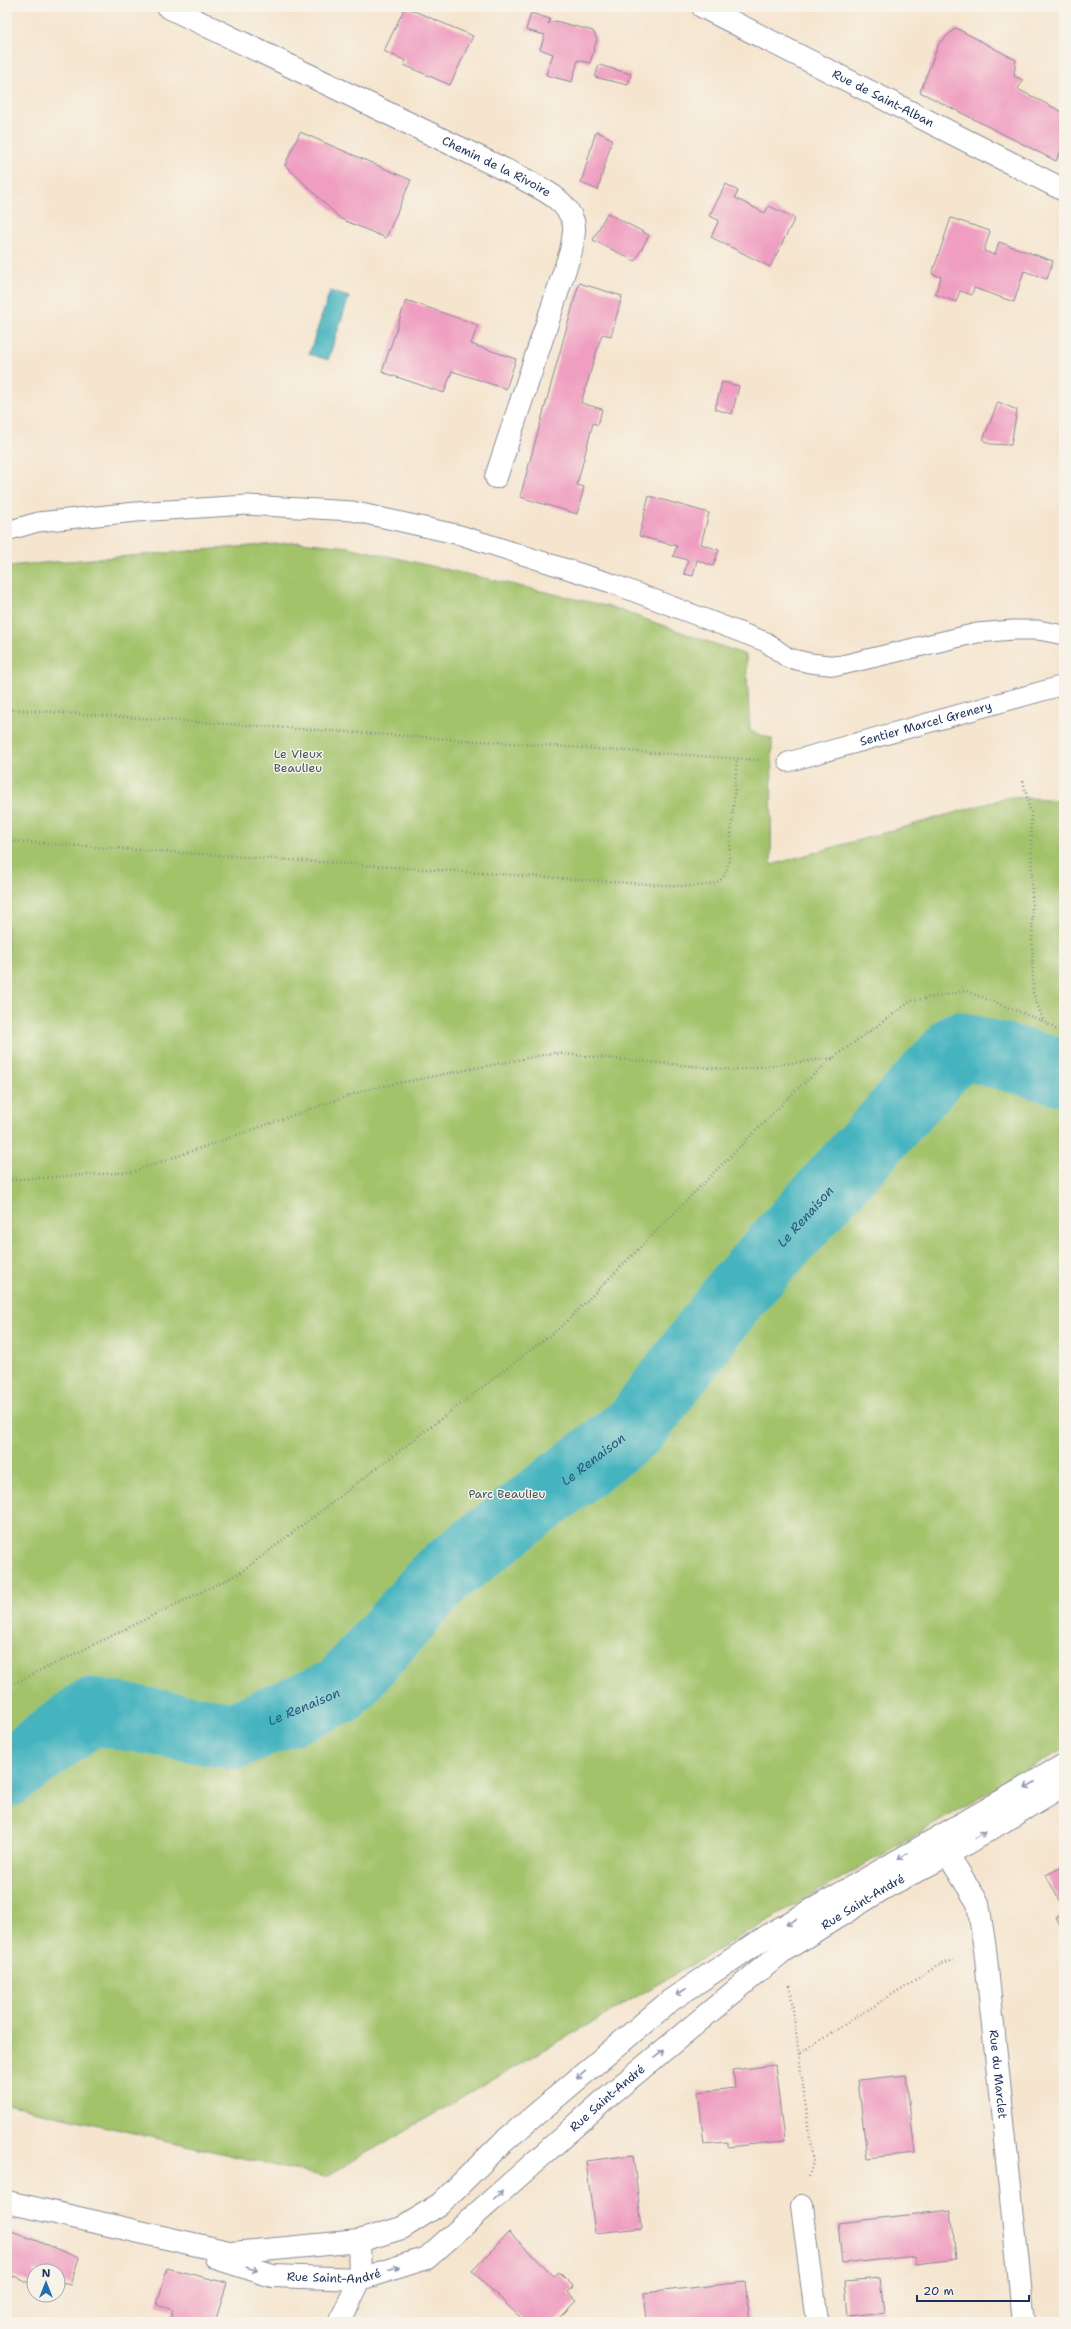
<svg xmlns="http://www.w3.org/2000/svg" width="1071" height="2329" font-family="'Shantell Sans',sans-serif">
<style>
.green{fill:#a3c36b;stroke:#5f7964}
.water{fill:#45b4bf;stroke:#30728e}
.lines{fill:none;stroke-linecap:round;stroke-linejoin:round}
.river{stroke:#45b4bf;stroke-width:67}
.building{fill:#ef9dc0}
.service-casing{stroke:#888a96;stroke-width:21}
.minor-casing{stroke:#888a96;stroke-width:24}
.tertiary-casing{stroke:#888a96;stroke-width:24}
.path{stroke:#888a96;stroke-width:2.5;stroke-dasharray:1 3;stroke-linecap:butt}
.service{stroke:#fff;stroke-width:19}
.minor{stroke:#fff;stroke-width:22}
.tertiary{stroke:#fff;stroke-width:22}
.oneway{stroke:#8d97ae}
.labels{text-anchor:middle;dominant-baseline:central;stroke-width:3;stroke-linejoin:round;paint-order:stroke}
.street-label{font-size:12px;fill:#1b2f5e;stroke:#f7f3e8}
.park-label{font-size:12px;fill:#3d5461;stroke:#f7f3e8}
.water-label{font-size:13px;font-style:italic;fill:#28577b;stroke:#f7f3e8}
</style>
<rect width="100%" height="100%" fill="#f7f3e8"/>
<filter id="ink" filterUnits="userSpaceOnUse"><feTurbulence type="fractalNoise" baseFrequency=".025" numOctaves="2"/><feDisplacementMap in="SourceGraphic" scale="8" xChannelSelector="R" yChannelSelector="G"/><feConvolveMatrix kernelMatrix="1 2 1 2 8 2 1 2 1" color-interpolation-filters="sRGB"/></filter>
<filter id="wash" filterUnits="userSpaceOnUse"><feTurbulence type="fractalNoise" baseFrequency=".012" numOctaves="4" result="noise"/><feDisplacementMap in="SourceGraphic" scale="16" xChannelSelector="R" yChannelSelector="G"/><feGaussianBlur stdDeviation="0.9" result="paint"/><feColorMatrix in="noise" values="0 0 0 0 0 0 0 0 0 0 0 0 0 0 0 0 0 1.4 0 .05"/><feComposite in="paint" operator="in"/></filter>
<g filter="url(#wash)">
<rect width="100%" height="100%" fill="#f5e5cf"/>
<path class="green" d="M300,542l48,5 263,60 135,48 4,76 22,8 -1,126 239,-68 54,3v949l-739,428 -318,-73v-1538z"/>
<path class="water" d="M330,291l19,6 -21,63 -19,-6z"/>
<g class="lines">
<path class="river" id="s1" d="M7,1774l84,-63 142,25 107,-45 102,-116 195,-150 99,-132 223,-248 105,28"/>
</g>
<g id="blocks">
<path class="building" d="M405,7l68,29 -23,49 -46,-20 2,-4 -22,-10z
M531,13l19,6 -2,5 7,-3 38,10 4,8 -7,24 -12,-3 -6,22 -26,-7 7,-21 -13,-5 5,-14 -19,-5z
M956,28l60,32 -2,16 9,4 -5,9 46,24v32l-8,16 -136,-69 19,-49z
M599,65l32,9 -3,11 -33,-8z
M596,131l16,8 -14,51 -17,-7z
M300,132l111,48 -25,58 -45,-19 -56,-54z
M726,184l12,7 -3,7 30,15 4,-7 26,12 -25,49 -59,-30 8,-17 -10,-4z
M607,213l42,22 -14,26 -42,-21z
M951,218l39,13 -6,20 11,4 4,-13 54,19 -6,18 -23,-8 -10,31 -40,-14 -2,7 -12,-4 -4,11 -21,-8 6,-17 -9,-3z
M579,283l43,13 -11,40 -9,-2 -21,69 21,6 -4,16 -5,-2 -16,62 7,2 -7,27 -57,-17z
M406,300l72,25 -7,19 45,15 -10,30 -54,-18 -8,22 -62,-21z
M722,382l17,4 -7,28 -17,-5z
M998,402l19,8 -6,35 -21,-1 -7,-4z
M649,496l60,17 -8,31 18,6 -6,16 -16,-6 -4,16 -9,-2 4,-14 -15,-4 4,-10 -38,-10z
M1064,1866v44l-18,-35z
M1064,1914v20l-8,-16z
M775,2065l9,76 -56,6v-5l-24,2 -6,-52 37,-4 -2,-18z
M906,2075l9,78 -48,5 -9,-78z
M633,2155l9,73 -47,5 -9,-72z
M951,2210l5,49 -41,5v-8l-73,8 -4,-41z
M7,2229l72,29 -9,27 -12,-4v-10h-24v14l-20,-9 -7,12z
M509,2232l45,44 5,-4 15,15 -6,5 8,9 -21,21h-30l-53,-51z
M167,2268l60,15 -12,39h-46l4,-12 -16,-5z
M880,2278l4,35 -36,4 -3,-36z
M745,2282l5,40h-103l-3,-29z"/>
</g>
</g>
<g filter="url(#ink)">
<use href="#blocks" fill-opacity="0" stroke="#888a96" stroke-width="1"/>
<g class="lines">
<g class="service-casing">
<g id="service">
<path d="M7,531l31,-9 98,-10 111,-7 105,6 108,24 151,48 155,59 22,16 22,5 28,3 139,-33 36,-3h25l26,5"/>
<path id="s2" d="M788,762l276,-77"/>
</g>
</g>
<g class="minor-casing">
<g id="minor">
<path id="s3" d="M168,7l354,171c19,11 43,20 51,43 3,8 -1,22 -2,30l-75,226"/>
<path id="s4" d="M938,1839l40,64 7,46 39,373"/>
<path d="M802,2206l15,116"/>
<path d="M340,2322l20,-43 -1,-38"/>
</g>
</g>
<g class="tertiary-casing">
<g id="tertiary">
<path id="s5" d="M703,7l361,183"/>
<path d="M7,2202l226,51 126,-12 43,-13 38,-24 62,-61 169,-143 101,-67 292,-168"/>
<path id="s6" d="M216,2258l56,18 88,3 67,-21 184,-164 172,-143 103,-64 61,-32 117,-70"/>
</g>
</g>
<path class="path" d="M7,709l752,51
M1023,781l8,32 2,180 11,29
M7,841l654,44c14,0 49,4 59,-5 6,-5 7,-12 9,-20l8,-102
M7,1180l125,-8 236,-83 185,-36 181,17 99,-12
M7,1687l233,-114 322,-247 233,-235 38,-33 78,-57 55,-10 79,31 19,13
M790,1986l23,177 -4,14
M800,2053l137,-87 17,-6"/>
<use href="#service" class="service"/>
<use href="#minor" class="minor"/>
<use href="#tertiary" class="tertiary"/>
</g>
<defs><path id="oneway-shaft" d="M-6 0H5M1.5-3L5.5 0L1.5 3" fill="none" stroke-width="1.6" stroke-linecap="round" stroke-linejoin="round"/></defs>
<g class="oneway">
<use href="#oneway-shaft" transform="translate(1030 1785) rotate(150)"/>
<use href="#oneway-shaft" transform="translate(980 1835) rotate(-31)"/>
<use href="#oneway-shaft" transform="translate(903 1856) rotate(150)"/>
<use href="#oneway-shaft" transform="translate(791 1922) rotate(150)"/>
<use href="#oneway-shaft" transform="translate(681 1992) rotate(147)"/>
<use href="#oneway-shaft" transform="translate(659 2054) rotate(-40)"/>
<use href="#oneway-shaft" transform="translate(581 2075) rotate(139)"/>
<use href="#oneway-shaft" transform="translate(498 2195) rotate(-42)"/>
<use href="#oneway-shaft" transform="translate(394 2268) rotate(-17)"/>
<use href="#oneway-shaft" transform="translate(252 2269) rotate(17)"/>
</g>
</g>
<g class="labels">
<g class="street-label">
<text stroke="none"><textPath href="#s5" startOffset="202">Rue de Saint-Alban</textPath></text>
<text stroke="none"><textPath href="#s3" startOffset="365">Chemin de la Rivoire</textPath></text>
<text stroke="none"><textPath href="#s2" startOffset="143">Sentier Marcel Grenery</textPath></text>
<text stroke="none"><textPath href="#s6" startOffset="781">Rue Saint-André</textPath></text>
<text stroke="none"><textPath href="#s4" startOffset="248">Rue du Marclet</textPath></text>
<text stroke="none"><textPath href="#s6" startOffset="458">Rue Saint-André</textPath></text>
<text stroke="none"><textPath href="#s6" startOffset="121">Rue Saint-André</textPath></text>
</g>
<g class="park-label">
<text x="298" y="754">Le Vieux<tspan x="298" dy="14">Beaulieu</tspan></text>
<text x="507" y="1494">Parc Beaulieu</text>
</g>
<g class="water-label">
<text stroke="none"><textPath href="#s1" startOffset="1034">Le Renaison</textPath></text>
<text stroke="none"><textPath href="#s1" startOffset="710">Le Renaison</textPath></text>
<text stroke="none"><textPath href="#s1" startOffset="326">Le Renaison</textPath></text>
</g>
</g>
<rect width="1071" height="2329" fill="none" stroke="#f7f3e8" stroke-width="24"/>
<g transform="translate(46 2283)"><circle r="19" fill="#f7f3e8" stroke="#9fa5b1"/>
<path d="M0-3L7 15L0 10L-7 15Z" fill="#1f6fb2"/>
<text y="-6" font-size="11" font-weight="bold" text-anchor="middle" fill="#1b2f5e">N</text>
</g>
<path d="M917 2295v6h112v-6" fill="none" stroke="#1b2f5e" stroke-width="2"/>
<text x="923" y="2295" font-size="12" fill="#1b2f5e" stroke="#f7f3e8" stroke-width="3" paint-order="stroke">20 m</text>
</svg>
